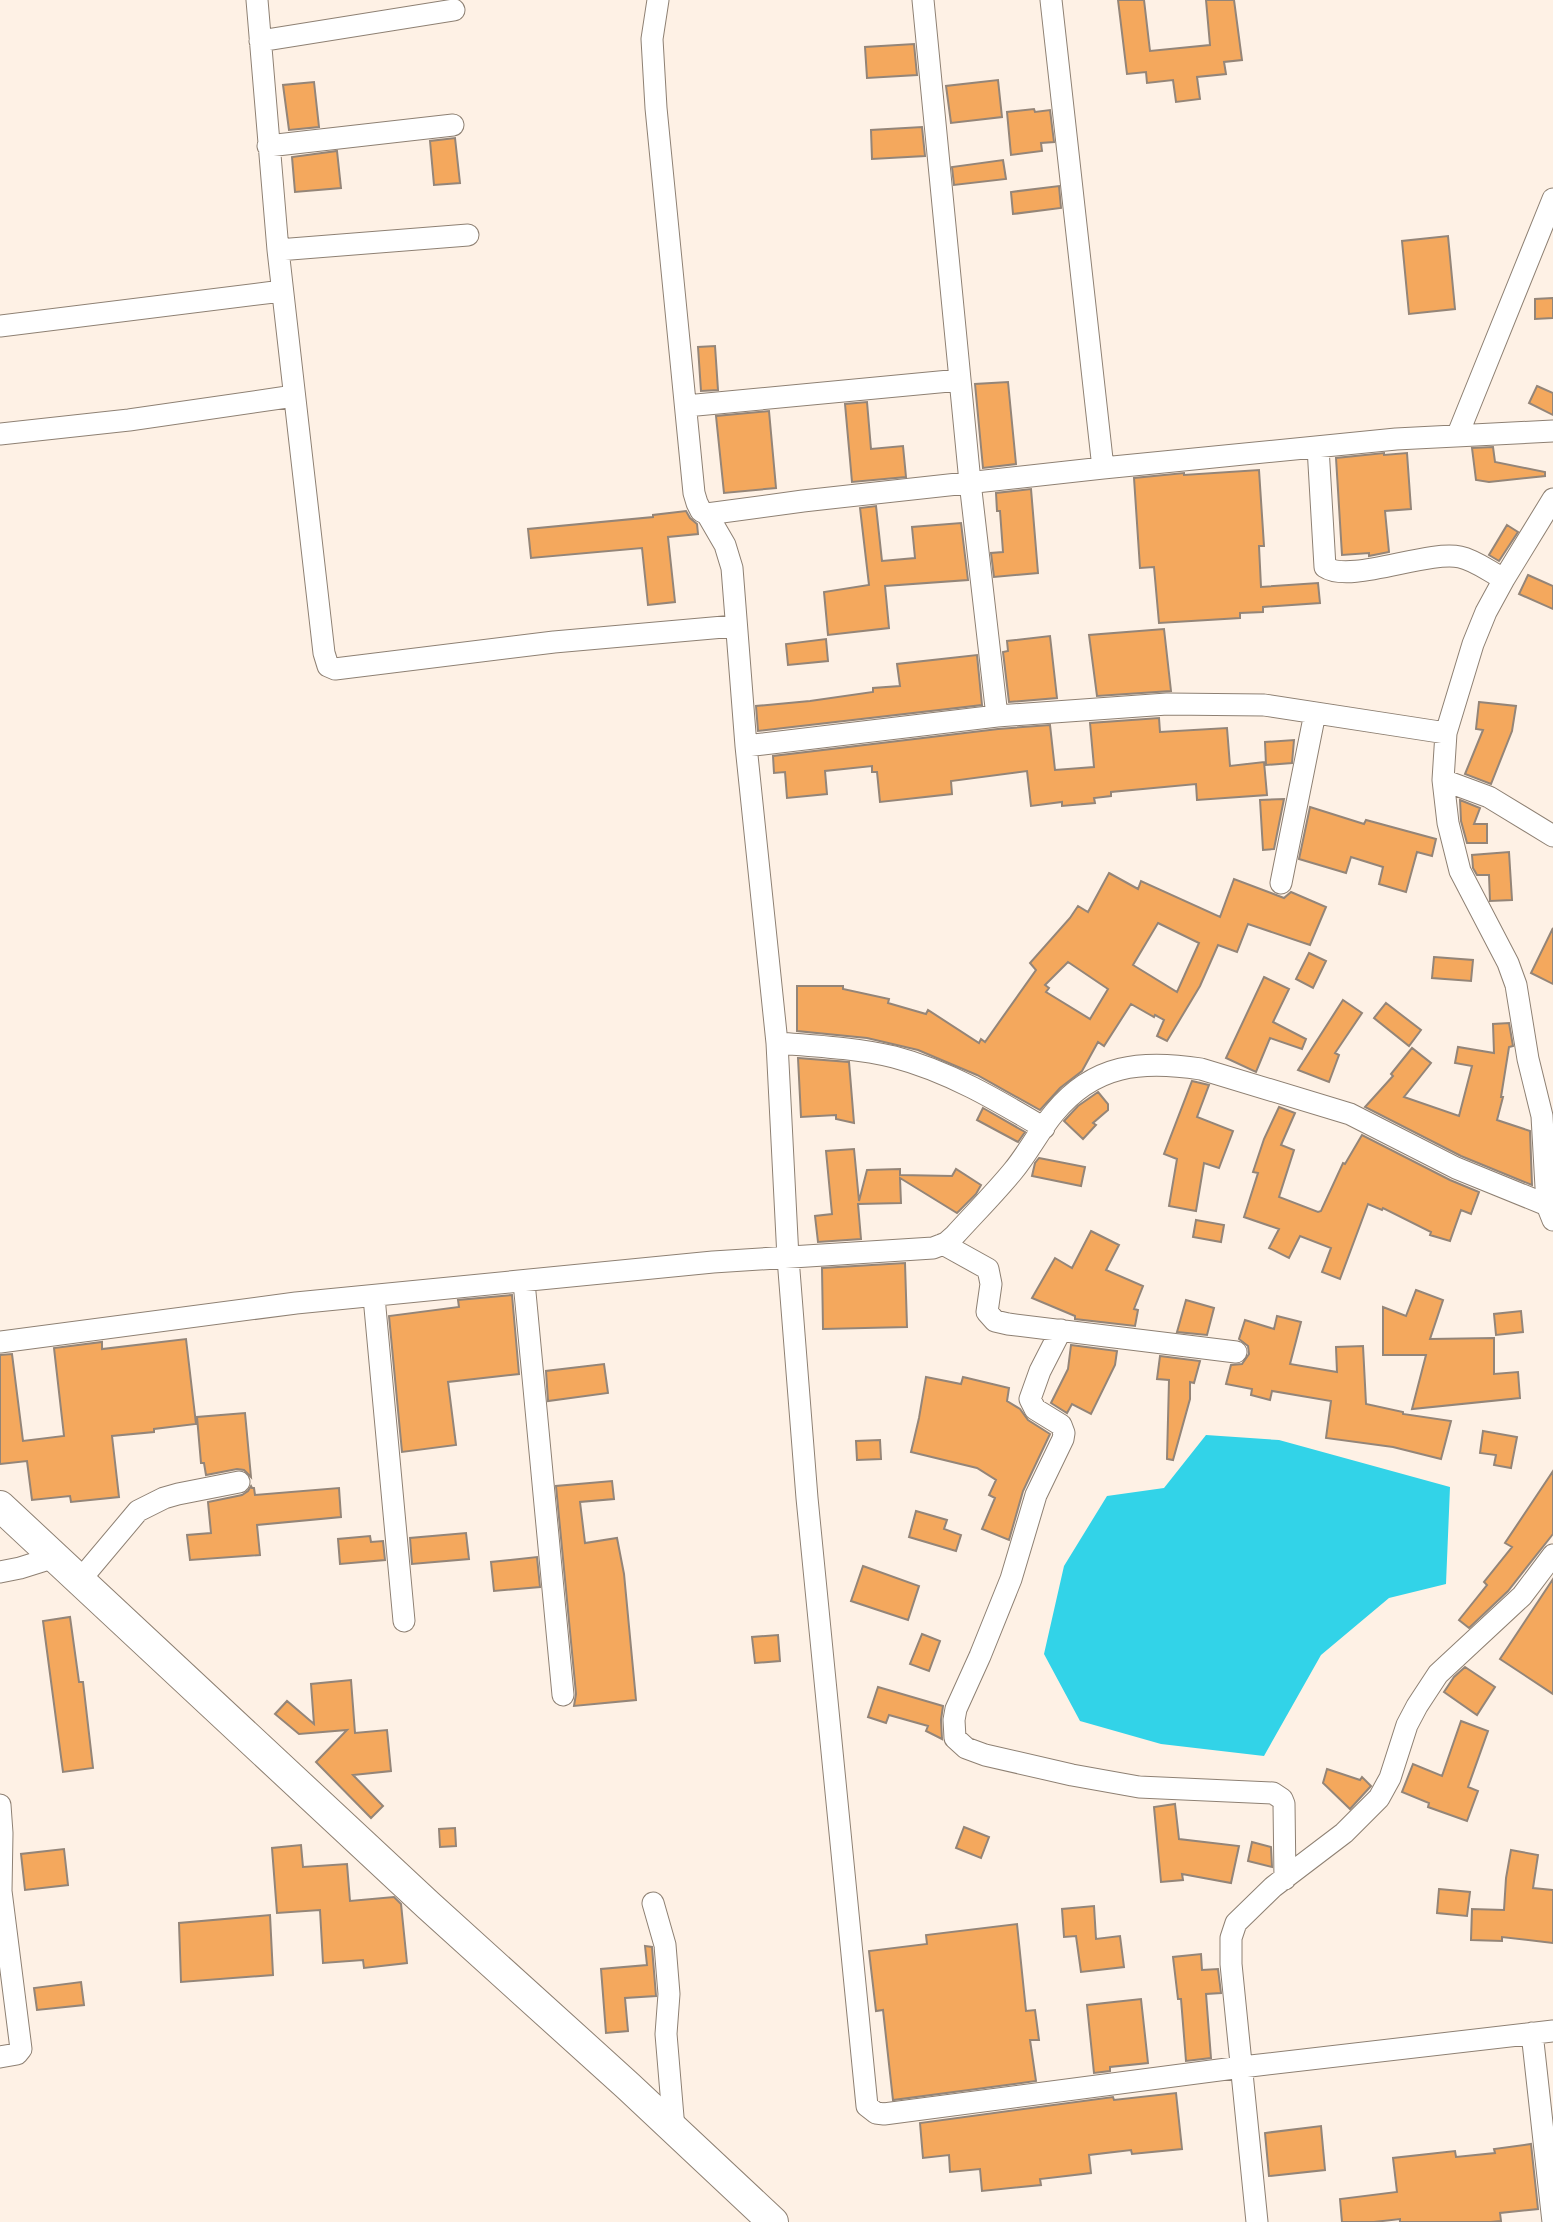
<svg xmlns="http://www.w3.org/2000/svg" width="1553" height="2222" font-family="'Archivo Narrow',sans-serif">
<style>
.water{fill:#32d3e8}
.building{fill:#f4a85d;stroke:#948578;stroke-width:2;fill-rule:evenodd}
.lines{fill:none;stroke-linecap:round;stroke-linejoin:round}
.street-casing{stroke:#8e8073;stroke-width:23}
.secondary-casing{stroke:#8e8073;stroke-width:32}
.street{stroke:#fff;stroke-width:21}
.secondary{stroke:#fff;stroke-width:30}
</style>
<rect width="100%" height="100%" fill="#fef1e5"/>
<path class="water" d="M1206,1435l73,5 171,47 -4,97 -57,14 -68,57 -57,101 -103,-12 -81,-23 -36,-67 20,-88 43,-70 57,-8z"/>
<path class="building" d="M1118,0h26l6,51 60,-6 -4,-45h28l8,60 -18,2 2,12 -29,3 3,22 -24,3 -3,-22 -26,3 -1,-11 -19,2z
M914,44l3,31 -50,3 -2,-31z
M998,80l4,37 -51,6 -5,-37z
M314,82l5,45 -30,3 -6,-45z
M1034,109l1,3 15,-2 4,32 -13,1 1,8 -31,4 -4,-43z
M922,127l3,29 -53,3 -1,-29z
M455,138l5,45 -26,2 -4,-44z
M337,151l4,37 -46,4 -3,-35z
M1003,160l3,19 -52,6 -2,-18z
M1059,186l2,22 -48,6 -2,-22z
M1448,236l7,73 -46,5 -7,-73z
M1553,298v20l-18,1v-20z
M715,346l3,44 -17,1 -3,-44z
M1008,382l8,82 -33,4 -8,-84z
M1537,386l16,7v22l-24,-12z
M867,402l4,47 32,-3 3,31 -54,5 -7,-78z
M769,411l7,77 -52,5 -8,-77z
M1493,447l2,15 50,10v4l-56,6 -13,-2 -4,-32z
M1384,453v2l23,-2 4,56 -26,2 4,41 -20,4v-3l-27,2 -6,-97z
M1259,470l5,76h-5l2,41 57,-4 2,20 -57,4v5l-23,1v5l-81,5 -5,-56 -14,1 -6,-90 50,-5v2z
M1031,489l7,84 -44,4 -3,-24 12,-1 -3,-41h-3l-1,-18z
M876,506l6,55 33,-3 -3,-31 49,-4 7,57 -83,6 4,42 -61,7 -4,-43 45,-7 -9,-77z
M686,511l4,7 7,6 1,10 -30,3 7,65 -27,3 -6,-57 -111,10 -3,-29 125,-12v-2z
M1507,525l11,7 -19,29 -10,-6z
M1528,575l25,11v23l-34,-15z
M1164,629l7,62 -74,5 -8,-61z
M1050,636l7,62 -48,4 -6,-50 5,-1 -1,-10z
M826,639l2,22 -40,4 -2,-21z
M977,655l5,50 -224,26 -2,-25 54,-5 63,-9v-4l27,-2 -3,-22z
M1479,702l37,4 -4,25 -21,53 -26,-10 18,-44 -7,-1z
M1159,718l1,14 67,-4 3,38 34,-4 3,33 -70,5 -1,-16 -85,8v4l-17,2 1,5 -33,3v-4l-31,4 -4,-35 -76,10 1,13 -72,8 -3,-30h-5v-6l-47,5 2,23 -40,4 -2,-26 -11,1 -1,-17 225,-27 52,-4 5,45 39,-3 -4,-44z
M1294,740l-2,23 -26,2 -1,-23z
M1284,799l-10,50 -11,1 -3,-50z
M1460,800l20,8 -6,16h13v19h-20l-6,-22z
M1310,807l54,17 2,-4 70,19 -4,17 -15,-4 -11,40 -27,-8 4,-17 -32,-10 -5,16 -47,-14z
M1509,852l3,48 -22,1 -1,-26h-12l-4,-7 -1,-13z
M1109,873l29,16 3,-8 79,36 14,-38 50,19 7,-6 35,15 -16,38 -62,-21 -11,28 -19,-7 -18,41 -33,55 -10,-5 7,-16 -9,-5 -1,2 -23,-13 -27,42 -6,-4 -16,29 -22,17 -20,22 -63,-35 -59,-25 -51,-12 -70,-7v-45h46v3l46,10 -1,4 38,11 2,-4 51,33 2,-4 4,3 51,-72 -6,-7 40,-45 8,-12 10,6zM1158,923l41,20 -22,49 -44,-27zM1068,962l40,27 -18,30 -44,-27 3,-4 -4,-3z
M1553,928v56l-22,-11z
M1309,953l17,8 -13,27 -17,-9z
M1434,957l39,3 -2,21 -39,-3z
M1264,977l25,12 -16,33 33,17 -4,10 -32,-11 -14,34 -30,-14z
M1343,1000l19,13 -27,40 4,2 -10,27 -31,-12z
M1386,1003l35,27 -12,16 -35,-28z
M1509,1023l4,23 -4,1 -8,50h2l-6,23 33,11 2,54 -71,-29 -96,-49 28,-31 -2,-2 21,-26 19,15 -27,34 55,19 13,-50 -17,-3 3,-16 36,6 -1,-29z
M798,1058l51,4 5,61 -18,-4v-4l-35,2z
M1192,1081l17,4 -12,32 36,14 -14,37 -15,-5 -8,48 -27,-5 8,-47 -13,-5z
M1098,1092l10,12v6l-15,13 3,2 -13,14 -19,-18 14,-15z
M1279,1107l16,6 -14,32 13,5 -15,47 39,15 3,-1 22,-48 2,1 17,-29 88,45 29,12 -8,22 -10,-4 -11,31 -20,-6 1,-3 -48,-24 -1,2 -14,-6 -28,75 -18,-7 9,-24 -31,-12 -11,22 -20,-10 10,-19 -35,-12 14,-44 -5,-1 11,-33z
M983,1108l42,24 -7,10 -41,-22z
M854,1149l5,52 8,-31 33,-1v6l52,1 4,-7 25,16 -5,9 -19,19 -57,-35 1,25 -43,1 3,35 -43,3 -3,-26 17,-2 -6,-63z
M1039,1158l46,9 -4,19 -49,-10 3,-13z
M1196,1220l28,5 -3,17 -28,-5z
M1091,1231l28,14 -13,25 37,16 -9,23 4,1 -3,16 -60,-7v-3l-43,-18 23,-40 17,10z
M905,1263l2,64 -84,2 -1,-61z
M1416,1290l27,10 -13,39 64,-1v36l24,-2 2,26 -108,11 14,-54h-43v-48l23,9z
M512,1295l7,79 -71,8 8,63 -54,7 -13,-136 70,-9 -1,-7z
M1186,1300l28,8 -7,27 -30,-3z
M1521,1311l2,21 -27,3 -2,-21z
M1277,1316l24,6 -11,42 47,8 -1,-25 27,-1 3,58 37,8v2l48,7 -10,38 -48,-12 -67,-9 5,-37 -59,-10 -2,9 -19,-5 1,-6 -26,-5 5,-19 11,-1 7,-10 -1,-8 -9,-7 6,-19 29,9z
M186,1339l10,85 -42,5v3l-42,4 7,61 -48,5 -1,-6 -38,4 -5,-39 -27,3v-109l12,-1 11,87 41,-5 -10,-88 48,-6v7z
M1071,1345l46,6 -2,14 -24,49 -19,-10 -5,9 -16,-10 17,-34z
M1160,1356l40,5 -6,22 -4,-1v17l-17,61 -6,-1 2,-79 -12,-1z
M604,1364l4,29 -60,8 -2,-30z
M926,1377l35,7 2,-7 46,11 -2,13 13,8 8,11 22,14 -27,57 -14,49 -27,-11 13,-31 -6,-3 7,-15 -19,-12 -66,-16 8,-34z
M245,1413l6,64 -7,-7 -7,-1 -31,6 -2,-12h-3l-4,-46z
M1483,1431l34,6 -6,31 -17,-3 2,-10 -16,-2z
M880,1440l1,19 -24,1 -1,-19z
M1553,1471v63l-45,57 -39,37 -10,-8 28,-35 -3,-3 28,-35 -7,-4z
M612,1481l2,18 -34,3 5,41 32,-5 7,36 12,126 -62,6 2,-12 -20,-208z
M251,1486l1,2h2l1,7 84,-7 2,29 -84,8 3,30 -70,5 -3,-25 24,-2 -3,-31 34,-7 6,-4z
M916,1511l31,9 -3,9 17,6 -5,16 -47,-14z
M466,1533l3,26 -57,5 -2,-26z
M370,1536l1,6 12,-1 2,19 -45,4 -2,-25z
M537,1557l3,30 -46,4 -3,-29z
M863,1566l56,20 -11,34 -57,-19z
M1553,1579v115l-53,-35z
M70,1617l9,65h4l10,86 -30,4 -20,-151z
M922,1634l18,7 -11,30 -19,-7z
M778,1635l2,26 -25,2 -3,-26z
M1465,1667l30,20 -18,28 -33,-23 10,-15z
M351,1680l4,53 32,-3 4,41 -38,4 30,31 -12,12 -55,-56 31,-32 -48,4 -24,-20 12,-13 27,23 -3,-40z
M878,1687l65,19 -2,14 1,19 -16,-8 2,-5 -39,-11 -3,8 -18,-6z
M1461,1721l27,10 -20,56 10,4 -11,30 -39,-14 1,-4 -27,-11 11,-28 29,12z
M1327,1769l33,11 2,-3 9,9 -21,23 -27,-26z
M1175,1804l4,35 60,7 -8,37 -49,-9 1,6 -22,2 -7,-75z
M964,1827l25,10 -8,21 -25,-10z
M455,1828l1,18 -16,1 -1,-18z
M1252,1842l19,5 1,20 -24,-6z
M301,1845l2,22 44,-3 3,37 44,-4 7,7 6,59 -43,5 -1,-8 -40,3 -3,-53 -43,3 -5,-65z
M64,1849l4,36 -43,5 -4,-36z
M1511,1850l27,5 -5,33 20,2v53l-51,-6v4l-31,-1 1,-31 32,1 2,-32z
M1439,1889l31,3 -3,24 -30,-3z
M1094,1906l2,33 24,-3 4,31 -43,5 -5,-36 -12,1 -2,-28z
M270,1915l3,60 -92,7 -2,-59z
M1017,1924l9,87 9,-1 4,30h-9l6,41 -143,19 -10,-90 -7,1 -7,-60 58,-7 -1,-9z
M645,1946l7,1 4,49 -31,2 3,33 -22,2 -5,-64 46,-4z
M1201,1954l1,16 16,-1 3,24 -15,1 5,64 -25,3 -5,-62h-3l-5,-42z
M81,1982l3,23 -47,5 -3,-22z
M1141,1999l7,64 -38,4v4l-16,2 -7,-68z
M1176,2093l6,56 -50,5 -1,-4 -42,5 2,18 -51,6 1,6 -59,6 -2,-22 -30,3 -1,-17 -26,3 -3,-35 193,-26 1,3z
M1321,2126l4,44 -56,6 -4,-43z
M1531,2144l7,65 -38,4 1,8 -10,1h-91v-3l-26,3h-32l-2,-23 57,-7 -4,-34 62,-7 1,6 39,-4 -1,-4z"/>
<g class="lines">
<g class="street-casing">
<path id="street" d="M257,0l21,250 46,403 4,13 7,3 219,-27 181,-16
M658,0l-6,39 4,69 38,385 3,10 4,8 6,3 18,31 7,23 14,178 31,297 11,215 19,240 60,608 9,7 8,1 358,-47 311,-36
M923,0l47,482 27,234
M1051,0l52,468
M260,41l194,-31
M268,146l185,-21
M278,250l190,-15
M0,326l282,-35
M686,406l274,-26
M0,434l129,-14 165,-24
M1458,434l95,-235
M1318,447l7,120c25,17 102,-17 135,-10 15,3 30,15 44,22
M1553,499l-49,80 -18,33 -13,32 -27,89 -3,47 5,43 12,48 48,92 8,22 12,74 14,57 5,89 6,15
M707,514l96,-13 300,-33 293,-29 157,-8
M746,746l251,-30 170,-12 97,1 182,28
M1443,780l46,17 64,39
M1281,883l34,-170
M777,1043c39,3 80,5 117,14 54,14 103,43 150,71
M943,1244l45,25 3,15 -4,28 8,9 13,3 228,28
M524,1282l39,413
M374,1297l30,324
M1061,1330l-21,41 -10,28 5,10 26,16 3,8 -1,6 -27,56 -25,84 -31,77 -24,53 -2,11 1,18 11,10 19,7 87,20 67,12 134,6 9,6 2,5 1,75
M0,1342l296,-39 417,-41 220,-14 13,-5 9,-8c19,-21 40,-42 58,-64 15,-18 26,-40 41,-58 40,-49 87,-53 147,-44l149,45 106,54 91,37
M0,1572l20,-4 35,-11
M80,1580l58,-69 26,-13 14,-4 61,-12
M0,1805l2,28 -1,58 20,158 -4,5 -17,3
M653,1903l12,42 4,49 -3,40 8,95
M1532,2033l21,189
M1257,2222l-26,-258v-26l5,-15 37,-36 71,-54 35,-35 11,-20 17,-53 10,-19 21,-32 84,-78 31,-41"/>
</g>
<g class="secondary-casing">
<path id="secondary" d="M0,1506l428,399 200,181 145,136"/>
</g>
<use href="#street" class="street"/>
<use href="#secondary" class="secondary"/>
</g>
</svg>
